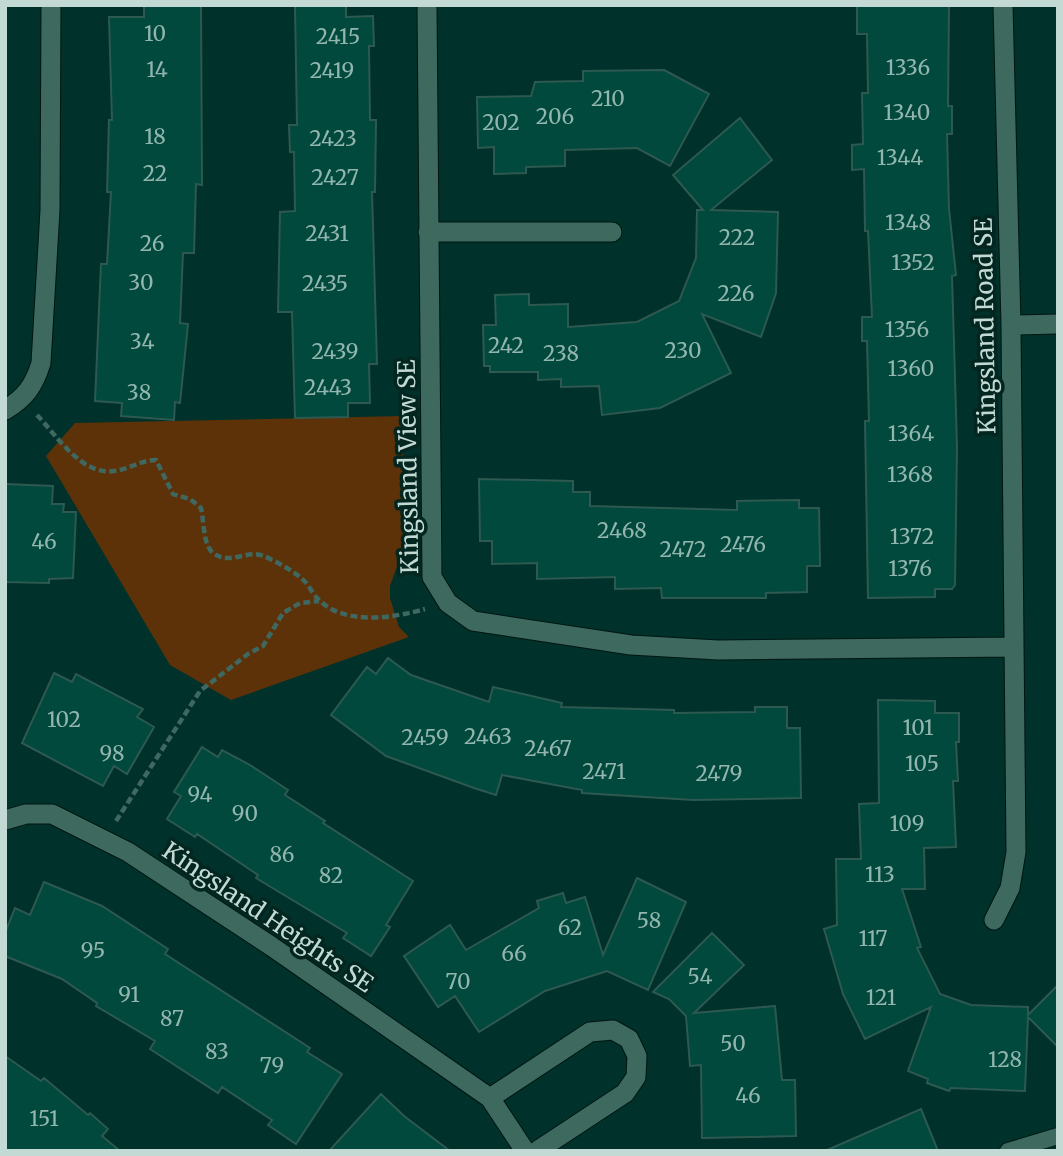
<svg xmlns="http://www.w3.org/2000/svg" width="1063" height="1156" font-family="Merriweather,serif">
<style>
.green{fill:#5d3208}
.building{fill:#01483d;stroke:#2d5950;stroke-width:2}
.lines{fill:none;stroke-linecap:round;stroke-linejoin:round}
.service-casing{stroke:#011612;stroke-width:18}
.minor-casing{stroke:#011612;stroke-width:21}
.path{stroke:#3f6861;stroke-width:4.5;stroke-dasharray:7 3.5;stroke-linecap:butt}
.service{stroke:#3d695f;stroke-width:16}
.minor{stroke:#3d695f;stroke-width:19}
.labels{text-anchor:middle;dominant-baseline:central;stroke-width:7;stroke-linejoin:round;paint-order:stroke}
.number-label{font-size:21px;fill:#92b6ae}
.street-label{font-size:24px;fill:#c3dad4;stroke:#032620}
</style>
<rect width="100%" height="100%" fill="#00312a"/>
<path class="green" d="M403,416l1,131 -14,39v12l9,29 10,10 -178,63 -61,-35 -124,-209 29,-33z"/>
<path class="building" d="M144,5h57l1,180 -6,-1 -2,69h-11l-3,70 8,1 -8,79 -5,-1 -1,18 -53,-4 1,-13 -27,-2 6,-137h6l4,-72h-4l2,-72h3l-3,-103h35z
M295,5h51v12l27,-1 1,30h-5l1,74h6l-1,72h-3l5,172h-8l1,39h-22v14l-53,1 -3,-106h-14l2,-100 15,-1 -1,-59h-4l-1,-27h8z
M857,5h92l-1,101h4v28h-5l2,75 7,66 -4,1 5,171 -2,138 -3,4h-17v8l-67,1 -3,-177h4l-2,-80h-5v-24h10l-4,-86h-3l-1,-62 -12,1v-25l11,-1 -1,-51h6l-1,-59h-10z
M664,70l45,24 -39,72 -33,-18 -72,2v16l-39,1v6l-32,1v-27l-16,1 -1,-51 54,-1 4,-14 48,-1v-10z
M740,118l32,42 -61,50 67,2 -2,81 -15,44 -59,-23 29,59 -71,35 -58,7 -3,-29 -38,1v-8l-23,1v-8h-48v-6h-6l-1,-41h13l-1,-30 34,-1v11l39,-1v23l69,-5 42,-21 17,-43 1,-48h6l-30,-35z
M479,479l94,2v11h17v14l147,4v-9l62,-1v8h20l1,58h-13v26l-41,1v5h-104l-1,-10 -46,1v-12l-78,2v-16l-45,1v-23h-12z
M5,484l48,2 -1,18h12l-1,8h13l-3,66 -24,1v4l-44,-1z
M388,658l23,17 78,27 4,-15 69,16 -1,4 113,3v3l81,-1v-5h32v21h13l1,70 -108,2 -111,-7v-3l-80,-15 -6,20 -22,-7 -88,-32 -55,-41 36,-48 9,7z
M54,673l18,9 4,-8 67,35 -6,8 17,10 -27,47 -13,-8 -11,20 -81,-43z
M878,700l57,1v12h24v29h-3l2,39h-5l3,66 -32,1 1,41h-23l19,58 -4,1 23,46 31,11 57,2v8l30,-30v62l-30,-30 -3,74 -74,-3 -2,3 -22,-8 1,-4 -20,-8 23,-64 -66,32 -22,-45 -19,-65 13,-4 -1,-66h25l-2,-55 20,-1z
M202,747l16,10 4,-7 28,15 38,25 -3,5 40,26 -2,2 90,58 -27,44 4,2 -19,29 -28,-18 4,-5 -91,-55 2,-3 -61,-41 -2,3 -28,-18 14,-23 -7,-4z
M637,878l49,24 -38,88 -41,-19 -62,20 -66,41 -24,-36 -17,11 -34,-51 46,-31 16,25 73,-42 -2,-7 26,-8 3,10 19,-6 18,58z
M44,882l58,24 66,43 -3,5 145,94 -3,4 35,22 -46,70 -28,-19 4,-5 -50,-33 -4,6 -68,-44 5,-8 -59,-35 1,-3 -35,-24 -57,-23v-23l10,-25 15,7z
M712,933l32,32 -50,48 81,-7 7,74h13l1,56 -94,2 -1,-73 -11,1 -4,-50 -17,-17 -16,-7z
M5,1056l36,25 3,-3 44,37 2,-2 18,16 -6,7 18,15h-115z
M381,1094l23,22 46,35h-121z
M921,1109l17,42h-113z"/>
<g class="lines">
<g class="service-casing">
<path id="service" d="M1008,1151l50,-15"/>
</g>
<g class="minor-casing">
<path id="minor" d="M427,5l5,572 16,26 25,18 158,24 87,5 295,-3
M428,232h184
M1011,325l47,-1
M5,410c20,-12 29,-24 36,-47l9,-153 1,-205
M5,820l21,-6h26l76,38 143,94 219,152 35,53
M994,920l16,-32 6,-36 -5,-527 -8,-320
M490,1098l100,-66 23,-2 16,9 8,17 -1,21 -11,16 -88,58"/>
</g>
<path class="path" d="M37,415c20,21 45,61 77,56 16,-2 27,-11 42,-11l17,34 17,5 11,9c3,13 2,37 12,45 17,13 33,-4 51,3 11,5 28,14 37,22 7,5 11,15 17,21 26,27 75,19 107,10
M116,821l84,-130 48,-37 15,-8 20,-33 17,-10 19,-2"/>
<use href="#service" class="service"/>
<use href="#minor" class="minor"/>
</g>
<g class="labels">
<g class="number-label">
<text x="155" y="33">10</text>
<text x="338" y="36">2415</text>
<text x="908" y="67">1336</text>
<text x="157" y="69">14</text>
<text x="332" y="70">2419</text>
<text x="608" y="98">210</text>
<text x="907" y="112">1340</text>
<text x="555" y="116">206</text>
<text x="501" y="122">202</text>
<text x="155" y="136">18</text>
<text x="333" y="138">2423</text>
<text x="900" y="157">1344</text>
<text x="155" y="173">22</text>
<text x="335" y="177">2427</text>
<text x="908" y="222">1348</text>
<text x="327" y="233">2431</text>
<text x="737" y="237">222</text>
<text x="152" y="243">26</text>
<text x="913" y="262">1352</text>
<text x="141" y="282">30</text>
<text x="325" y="283">2435</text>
<text x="736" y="293">226</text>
<text x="907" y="329">1356</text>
<text x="142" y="341">34</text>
<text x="506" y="345">242</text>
<text x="683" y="350">230</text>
<text x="335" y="351">2439</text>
<text x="561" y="353">238</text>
<text x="911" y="368">1360</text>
<text x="328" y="387">2443</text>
<text x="139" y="392">38</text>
<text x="911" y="433">1364</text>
<text x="910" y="474">1368</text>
<text x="622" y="530">2468</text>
<text x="912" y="536">1372</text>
<text x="44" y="541">46</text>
<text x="743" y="544">2476</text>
<text x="683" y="549">2472</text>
<text x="910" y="568">1376</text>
<text x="64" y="719">102</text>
<text x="918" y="727">101</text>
<text x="488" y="736">2463</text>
<text x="425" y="737">2459</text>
<text x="548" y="748">2467</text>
<text x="112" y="753">98</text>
<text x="922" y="763">105</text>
<text x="604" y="771">2471</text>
<text x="719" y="773">2479</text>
<text x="200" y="794">94</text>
<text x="245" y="813">90</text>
<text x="907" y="823">109</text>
<text x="282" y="854">86</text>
<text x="880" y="874">113</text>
<text x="331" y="875">82</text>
<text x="649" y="920">58</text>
<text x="570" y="927">62</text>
<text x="873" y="938">117</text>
<text x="93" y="950">95</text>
<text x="514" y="953">66</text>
<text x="700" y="976">54</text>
<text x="458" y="981">70</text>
<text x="129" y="994">91</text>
<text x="881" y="997">121</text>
<text x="172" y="1018">87</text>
<text x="733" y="1043">50</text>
<text x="217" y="1051">83</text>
<text x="1005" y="1059">128</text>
<text x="272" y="1065">79</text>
<text x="748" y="1095">46</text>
<text x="44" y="1118">151</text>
</g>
<g class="street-label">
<text transform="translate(985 326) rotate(-91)">Kingsland Road SE</text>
<text transform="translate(408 467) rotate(-91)">Kingsland View SE</text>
<text transform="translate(268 917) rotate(34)">Kingsland Heights SE</text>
</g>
</g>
<rect width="1063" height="1156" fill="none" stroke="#c3dad4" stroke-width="14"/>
</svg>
